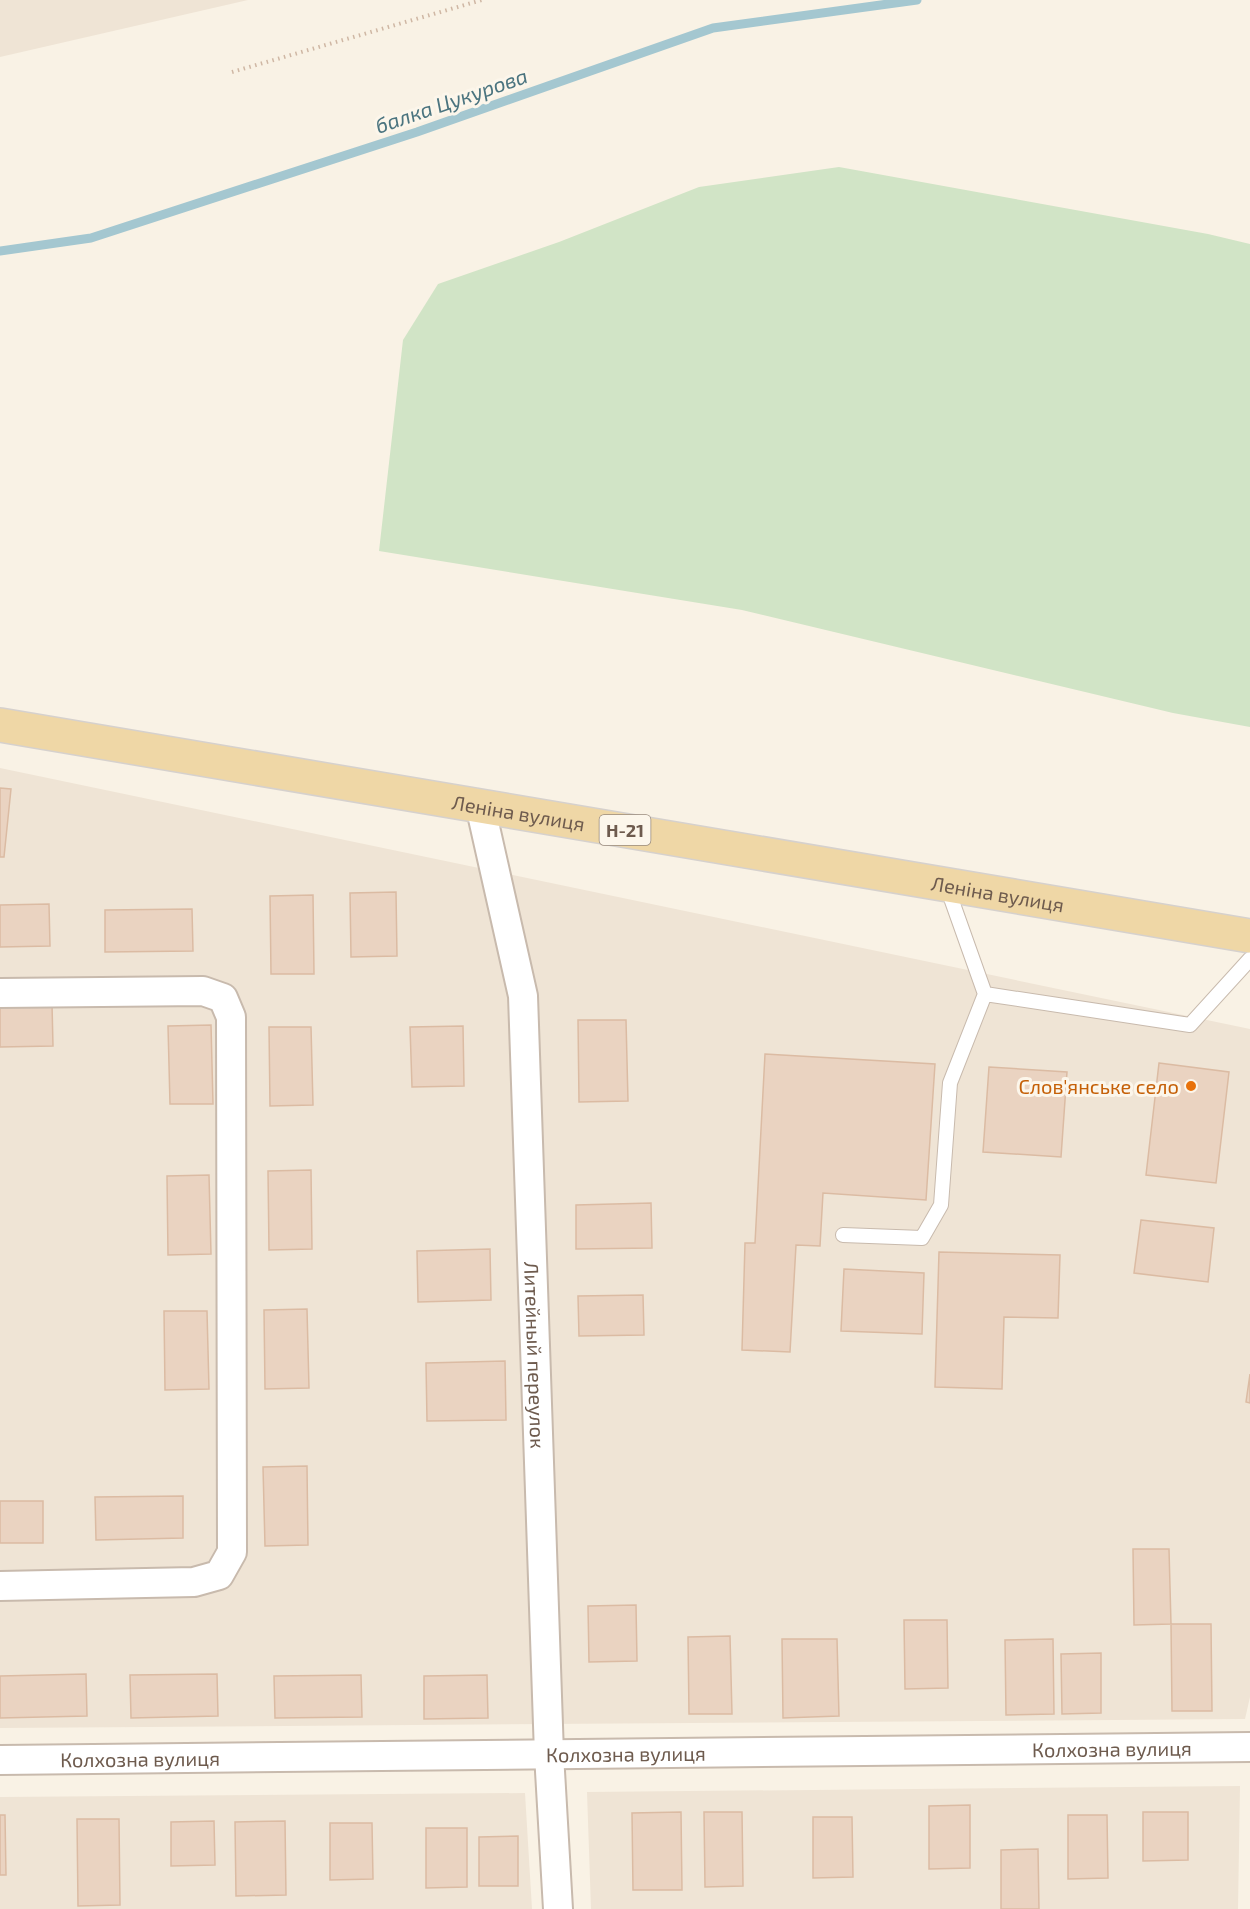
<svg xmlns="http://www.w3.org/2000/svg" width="1250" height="1909" font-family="'Exo 2',sans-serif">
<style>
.residential{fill:#efe4d5}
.green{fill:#d1e4c6}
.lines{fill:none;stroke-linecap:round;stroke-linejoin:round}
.stream{stroke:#a4c7d0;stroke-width:9}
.building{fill:#ead3c1;stroke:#dbbba3;stroke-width:1.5}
.lane-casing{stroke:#c8baad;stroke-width:16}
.street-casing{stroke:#c8baad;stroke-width:32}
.primary-casing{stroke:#d6d1cd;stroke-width:36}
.path{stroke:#cfb7a4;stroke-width:4;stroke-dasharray:1.5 4.5;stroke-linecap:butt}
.lane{stroke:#fff;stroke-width:14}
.street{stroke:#fff;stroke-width:28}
.primary{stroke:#efd7a6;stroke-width:33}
.food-dot{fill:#e8710a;stroke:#fcf6eb;stroke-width:2}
.labels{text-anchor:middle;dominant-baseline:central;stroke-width:6;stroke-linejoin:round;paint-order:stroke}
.shield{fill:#fcf6eb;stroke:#998a7d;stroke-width:1.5}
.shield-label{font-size:18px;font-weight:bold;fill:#6e5b4e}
.street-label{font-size:20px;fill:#6e5b4e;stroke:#fcf6eb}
.food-label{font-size:20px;fill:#c56008;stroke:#fcf6eb;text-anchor:end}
.water-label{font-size:21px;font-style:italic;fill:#4b747f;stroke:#fcf6eb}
</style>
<rect width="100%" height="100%" fill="#f9f2e5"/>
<path class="residential" d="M0,0h248l-248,57z
M0,768l1250,261v668l-5,22 -1245,9z
M1240,1786l-2,123h-647l-4,-117z
M525,1793l7,116h-532v-112z"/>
<path class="green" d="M839,167l369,67 42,10v483l-77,-14 -431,-103 -363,-59 24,-211 35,-56 121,-42 140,-55z"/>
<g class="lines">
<path class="stream" d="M0,251l91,-13 326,-106 296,-104 204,-28"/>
</g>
<path class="building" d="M0,788l11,1 -7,68h-4z
M396,892l1,64 -46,1 -1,-64z
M313,895l1,79h-43l-1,-78z
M49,904l1,42 -50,1v-42z
M192,909l1,42 -88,1v-42z
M52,1004l1,42 -53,1v-42z
M578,1020h48l2,81 -49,1z
M211,1025l2,79h-43l-2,-78z
M463,1026l1,60 -52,1 -2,-60z
M269,1027h42l2,78 -43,1z
M765,1054l170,10 -9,136 -103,-7 -3,53 -24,-1 -6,107 -48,-2 3,-107h10z
M1159,1063l70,9 -13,111 -70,-8z
M989,1067l78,5 -6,85 -78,-5z
M311,1170l1,79 -43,1 -1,-79z
M209,1175l2,79 -43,1 -1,-79z
M651,1203l1,45 -76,1v-44z
M1141,1220l73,8 -6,54 -74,-9z
M490,1249l1,51 -73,2 -1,-51z
M939,1252l121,3 -2,63 -54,-1 -2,72 -67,-2z
M844,1269l80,4 -2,61 -81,-3z
M643,1295l1,40 -65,1 -1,-40z
M307,1309l2,79 -44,1 -1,-79z
M164,1311h43l2,78 -44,1z
M505,1361l1,59 -79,1 -1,-58z
M1250,1374v29l-4,-1z
M307,1466l1,79 -43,1 -2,-79z
M183,1496v42l-87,2 -1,-43z
M0,1501h43v42h-43z
M1133,1549h36l2,75 -37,1z
M636,1605l1,56 -48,1 -1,-56z
M904,1620h43l1,68 -43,1z
M1171,1624h40l1,87h-40z
M730,1636l2,78h-43l-1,-77z
M782,1639h55l2,77 -56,2z
M1053,1639l1,75 -48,1 -1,-75z
M1101,1653v60l-39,1 -1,-60z
M86,1674l1,42 -87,2v-42z
M217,1674l1,42 -87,2 -1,-43z
M361,1675l1,42 -87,1 -1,-42z
M487,1675l1,43 -64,1v-43z
M970,1805v63l-41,1v-63z
M681,1812l1,78h-49l-1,-77z
M704,1812h38l1,74 -38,1z
M1143,1812h45v48l-45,1z
M0,1815h5l1,60h-6z
M1068,1815h39l1,63 -40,1z
M813,1817h39l1,60 -40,1z
M77,1819h42l1,86 -42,1z
M214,1821l1,44 -44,1v-44z
M285,1821l1,74 -50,1 -1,-74z
M330,1823h42l1,56 -43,1z
M426,1828h41v59l-41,1z
M518,1836v50h-39v-49z
M1038,1849l1,60h-38v-59z"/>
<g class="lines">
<g class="lane-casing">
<path id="lane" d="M947,887l38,107 205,31 60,-66
M843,1235l79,3 19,-33 9,-122 35,-89"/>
</g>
<g class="street-casing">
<g id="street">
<path id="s1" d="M480,805l43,191 26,758 9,155"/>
<path d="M0,993l203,-2 20,7 8,19 1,535 -13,23 -25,7 -194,4"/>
<path id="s2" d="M0,1760l1250,-13"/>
</g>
</g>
<g class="primary-casing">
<g id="primary">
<path id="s3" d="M0,725l1250,211"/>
</g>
</g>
<path class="path" d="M232,72l250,-72"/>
<use href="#lane" class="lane"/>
<use href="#street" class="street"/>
<use href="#primary" class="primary"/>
</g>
<circle class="food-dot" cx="1191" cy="1086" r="6"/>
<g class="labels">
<rect class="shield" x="599.5" y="815" width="51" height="30" rx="4.5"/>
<g class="shield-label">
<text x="625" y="830">Н-21</text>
</g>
<g class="street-label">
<text stroke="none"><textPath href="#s3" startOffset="526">Леніна вулиця</textPath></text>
<text stroke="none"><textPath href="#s3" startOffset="1012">Леніна вулиця</textPath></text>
<text stroke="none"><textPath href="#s1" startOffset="555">Литейный переулок</textPath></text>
<text stroke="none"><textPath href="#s2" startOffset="1112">Колхозна вулиця</textPath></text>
<text stroke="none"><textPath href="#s2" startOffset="626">Колхозна вулиця</textPath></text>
<text stroke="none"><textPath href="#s2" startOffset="140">Колхозна вулиця</textPath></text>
</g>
<g class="food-label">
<text x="1179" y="1086">Слов'янське село</text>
</g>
<g class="water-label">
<text transform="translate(451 100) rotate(-19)">балка Цукурова</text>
</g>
</g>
</svg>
